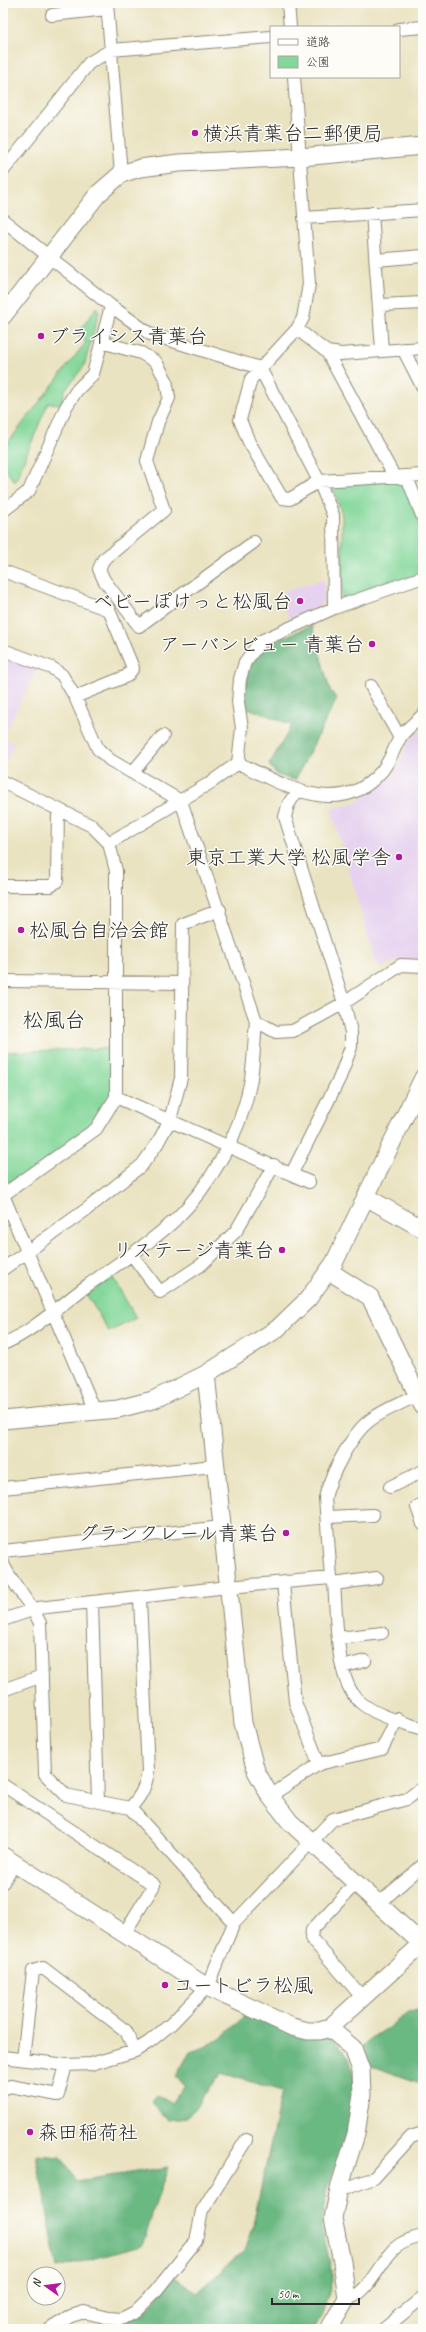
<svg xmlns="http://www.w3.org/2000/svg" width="426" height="2332" font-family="Caveat,'Klee One',sans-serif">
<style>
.built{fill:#e6d2f0}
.green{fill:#83d79a;stroke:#578162}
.forest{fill:#6ab882;stroke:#4a7256}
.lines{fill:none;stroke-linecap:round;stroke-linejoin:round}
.street-casing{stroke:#8a8776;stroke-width:14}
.secondary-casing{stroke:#8a8776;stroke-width:19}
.street{stroke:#fff;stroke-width:12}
.secondary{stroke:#fff;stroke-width:17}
.poi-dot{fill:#b5179e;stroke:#fdfcf7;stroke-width:1.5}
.labels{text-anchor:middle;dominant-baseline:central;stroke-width:3;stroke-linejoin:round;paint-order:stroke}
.poi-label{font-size:20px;fill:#2b2b2b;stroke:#fdfcf7;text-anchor:start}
.neighbourhood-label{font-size:21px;fill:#2b2b2b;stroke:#fdfcf7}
</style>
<rect width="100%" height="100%" fill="#fdfcf7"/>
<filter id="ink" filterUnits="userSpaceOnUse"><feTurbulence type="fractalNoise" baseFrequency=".025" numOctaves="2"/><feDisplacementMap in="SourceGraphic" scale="8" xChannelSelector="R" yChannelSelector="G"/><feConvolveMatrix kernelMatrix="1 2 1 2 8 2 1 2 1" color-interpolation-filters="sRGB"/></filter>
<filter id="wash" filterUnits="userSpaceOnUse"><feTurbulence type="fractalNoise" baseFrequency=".012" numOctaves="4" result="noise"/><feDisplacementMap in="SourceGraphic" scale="16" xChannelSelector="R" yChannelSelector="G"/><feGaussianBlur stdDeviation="0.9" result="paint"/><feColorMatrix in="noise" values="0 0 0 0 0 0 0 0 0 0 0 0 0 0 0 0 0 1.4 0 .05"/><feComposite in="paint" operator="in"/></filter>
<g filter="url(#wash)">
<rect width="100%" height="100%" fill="#eae3c1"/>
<path class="built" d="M324,579v21l-6,7 -30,11 -8,-25z
M9,657l28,12 -34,67v-77z
M423,727v223l-5,9 -25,2 -13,8 -4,-5 -45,-155 25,-7 39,-27 13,-33z
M3,737l11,6 -11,24z"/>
<path class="green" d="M97,307l2,5 -15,54 -19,24 -4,14 -13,-1 -33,79 -9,-12 -3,3v-24l83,-107 -9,-8z
M408,480l15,38v58l-81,25v-86l-11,-34z
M114,1048l2,49 -20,32 -93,66v-143z
M112,1276l24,42 -27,14 -22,-37z"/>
<path class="forest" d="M312,626l18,64 7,9 -42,81 -18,-5 -8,-10 23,-40 -47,-18c1,-12 1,-25 4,-37 7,-23 42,-37 63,-44z
M423,2008v76l-54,-19 -10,-17 49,-35z
M246,2014l81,20 16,15 7,11 5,23 -3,37 -22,61 -9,39 12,60 -11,35 -8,14h-207l-6,-4 1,-5 22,3 22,-12 28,-35 22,17 48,-42 9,-26 29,-134 -61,-18 -34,45 -19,2 -17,-20 6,-6 14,10 14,-18 -9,-10 14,-24c25,-6 38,-20 56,-38z
M36,2155l25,2 16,24 91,-14 -26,79 -84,22z"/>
</g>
<g filter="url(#ink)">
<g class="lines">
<g class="street-casing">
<path id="street" d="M107,3l14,171
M288,3l2,24
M52,15l55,-6
M399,29l24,-2
M294,77l15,207 -6,34 -6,11 -46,50 -11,41 9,22 33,56 8,1 29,-18 104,-6
M3,171l86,-108 22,-13 160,-13
M372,213l10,137
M304,218l119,-8
M3,220l108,86 39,28 110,34 59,113 14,34 1,93
M376,260l47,-4
M380,305l43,-2
M297,329l30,23 14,2 82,-6
M101,342l40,11 15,9 10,18 3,18 -11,24 -11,39 17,49 -61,50 -4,9 5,11 35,46 115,-84
M403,349l20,39
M327,352l67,124 14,4 15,38
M3,511l26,-20 37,-84 11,-17 16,-16 18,-68
M3,571l106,39 24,58 -6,8 -52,21
M3,650l49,18 10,7 13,22 23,52 12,11 71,41 75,220 20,11 17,-1 51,-28 57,-38 22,1
M371,686l29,52
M238,763c44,21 100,57 142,10 10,-10 14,-26 21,-37 6,-8 15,-14 22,-21
M132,773l31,-37
M3,782l89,44 17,17 7,28v226l-20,32 -93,66
M109,843l101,-60 28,-20 4,-35 -4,-26 2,-23 5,-17 16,-21 73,-33 89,-31
M3,886h48l6,-5 1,-71
M3,981l179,2
M116,1097l193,85
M292,1173l48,-96 11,-30v-15l-7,-29 -59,-186 3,-12 9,-14
M3,1195l92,216
M132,1255l28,37 41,-27 35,-34 38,-66
M3,1269l84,-60 55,-44 15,-21 13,-24 11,-42 2,-154 37,-14
M3,1344c29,-12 59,-40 85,-59 29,-21 60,-40 87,-65 36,-35 65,-86 75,-136 4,-20 4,-42 6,-63
M418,1395c-16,8 -35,15 -49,26 -18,14 -39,55 -44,77l6,80 3,6c3,31 1,96 25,117 16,15 44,21 64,28
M390,1487l33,-16
M3,1488l211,-22
M423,1504l-6,3 6,17
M327,1517l46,-2
M3,1551l219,-24
M3,1564c10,21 27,38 37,59l5,151 21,21 64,13 104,115
M283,1583l12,119 24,62
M334,1584l43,-6
M92,1603l6,198
M3,1620l35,-12 190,-21 103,-9
M339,1638l43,-5
M342,1667l23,-6
M3,1690l39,-14
M3,1785l151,100 -30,49
M270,1796l49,-32 63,-15 15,-30
M130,1808c11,-12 16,-21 18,-37l-8,-172
M3,1882l11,-18
M355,1884l-43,46 -1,8 51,59
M377,1905l46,-40
M3,2057l63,8 25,-1 44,-13 14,-9 22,-18 36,-37 27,-64 99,-104 74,-20 16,-12
M23,2059l10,-88 10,-3 83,63 9,20
M3,2089l7,-3 48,9 8,-30
M340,2185l7,3 27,-10 37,-41 12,-4
M347,2298c20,-1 33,-37 48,-50 8,-7 18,-10 28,-12
M50,2329l21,-13 13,-4 25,6 12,1 14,-7 20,-20 41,-51 6,-30 44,-71
M384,2329l39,-32"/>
</g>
<g class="secondary-casing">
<path id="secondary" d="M3,316l95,-122 23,-20 19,-6 39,-5 122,-6 122,-11
M366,1197l57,32
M329,1271l41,26 53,109
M206,1374l37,349 13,48 14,25 20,26 133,123
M3,1420l115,-11 35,-9 53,-26 71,-45 31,-30 26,-36 89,-185
M3,1856l204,131 85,40 16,4h12l9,-3 94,-85
M329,2028l24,20 8,22 1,25 -6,39 -16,51 -7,33 9,44 5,36 -18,31"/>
</g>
<use href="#street" class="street"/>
<use href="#secondary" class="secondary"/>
</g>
</g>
<g class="poi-dot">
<circle cx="195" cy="133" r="4"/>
<circle cx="41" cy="336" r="4"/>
<circle cx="300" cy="601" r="4"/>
<circle cx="372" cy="644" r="4"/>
<circle cx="399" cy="857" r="4"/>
<circle cx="21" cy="930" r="4"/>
<circle cx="282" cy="1250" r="4"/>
<circle cx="286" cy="1533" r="4"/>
<circle cx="165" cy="1985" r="4"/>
<circle cx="30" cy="2132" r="4"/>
</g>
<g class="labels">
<g class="poi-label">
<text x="203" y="133">横浜青葉台二郵便局</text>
<text x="49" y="336">ブライシス青葉台</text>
<text x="292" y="601" text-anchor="end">ベビーぽけっと松風台</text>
<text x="364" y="644" text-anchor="end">アーバンビュー 青葉台</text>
<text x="391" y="857" text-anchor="end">東京工業大学 松風学舎</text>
<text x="29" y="930">松風台自治会館</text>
<text x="274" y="1250" text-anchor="end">リステージ青葉台</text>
<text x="278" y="1533" text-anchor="end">グランクレール青葉台</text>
<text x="173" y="1985">コートビラ松風</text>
<text x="38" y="2132">森田稲荷社</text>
</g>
<g class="neighbourhood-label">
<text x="54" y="1020">松風台</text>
</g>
</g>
<rect width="426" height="2332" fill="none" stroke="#fdfcf7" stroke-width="16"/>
<rect x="270" y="26" width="130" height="52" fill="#fdfcf7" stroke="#a9a8a5"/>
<rect x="278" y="39" width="20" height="6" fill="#ffffff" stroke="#a9a8a5"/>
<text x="306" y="46" font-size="12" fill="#2b2b2b">道路</text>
<rect x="278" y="56" width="20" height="12" fill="#83d79a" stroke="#a9a8a5"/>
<text x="306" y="66" font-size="12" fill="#2b2b2b">公園</text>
<g transform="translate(46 2286) rotate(284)"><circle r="19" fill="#fdfcf7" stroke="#a9a8a5"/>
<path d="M0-3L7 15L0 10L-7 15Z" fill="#b5179e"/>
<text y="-6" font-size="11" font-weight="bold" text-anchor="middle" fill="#2b2b2b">N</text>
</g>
<path d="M272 2298v6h87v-6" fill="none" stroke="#2b2b2b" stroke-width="2"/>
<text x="278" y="2298" font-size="12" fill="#2b2b2b" stroke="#fdfcf7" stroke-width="3" paint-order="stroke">50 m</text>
</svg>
